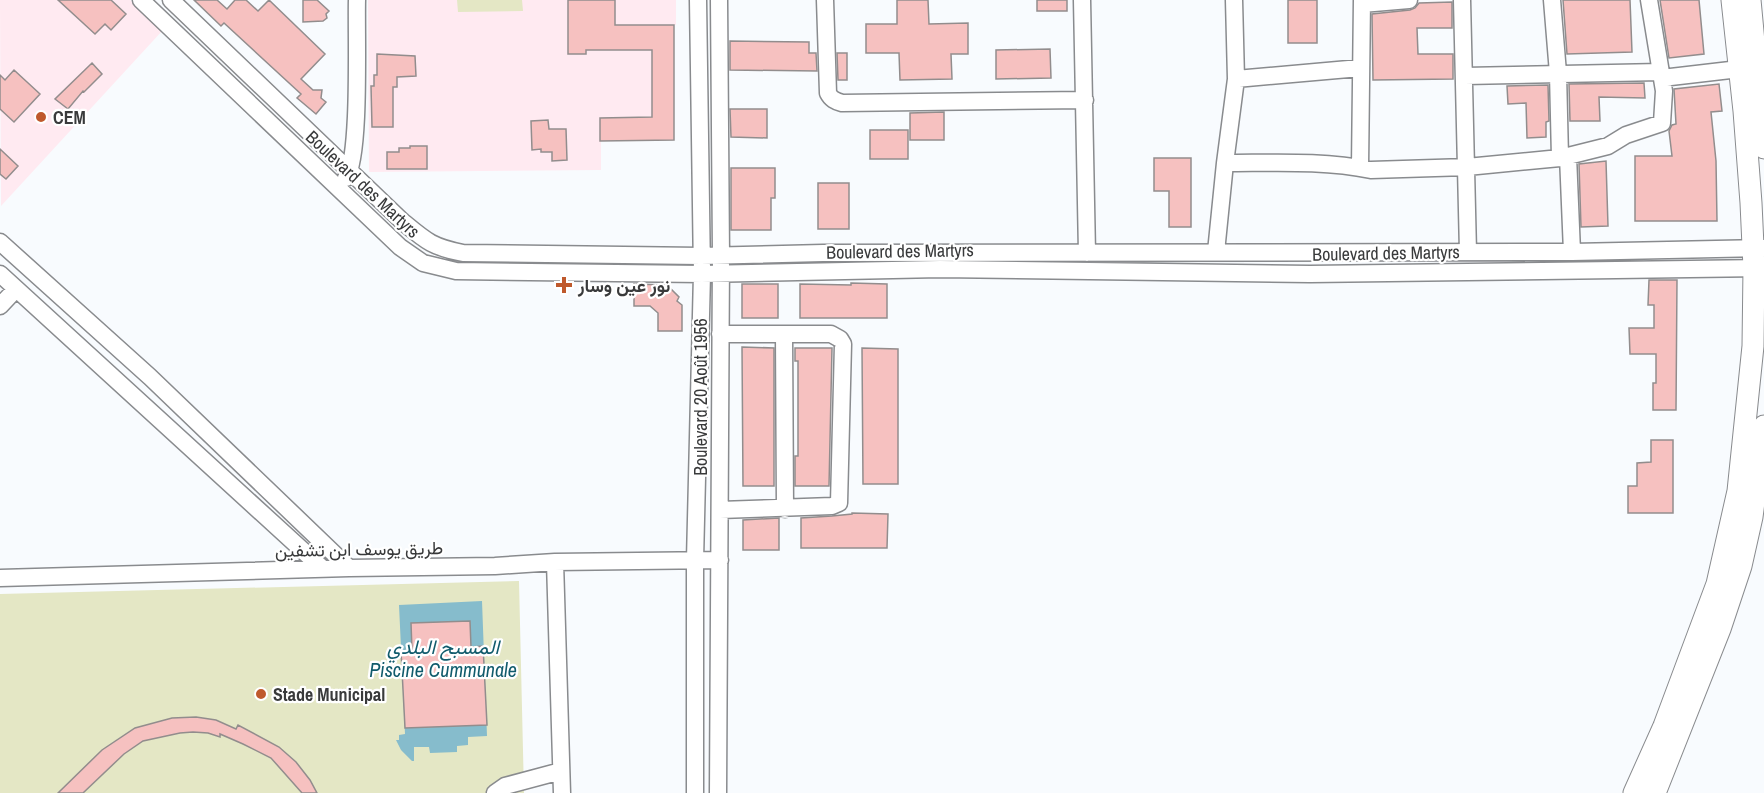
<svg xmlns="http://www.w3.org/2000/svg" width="1764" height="793" font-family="'Archivo Narrow',Vazirmatn,sans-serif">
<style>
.education{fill:#ffeaf1}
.green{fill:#e4e7c5}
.water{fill:#86bccc}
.building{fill:#f6c1c0;stroke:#928d8d;stroke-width:1.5}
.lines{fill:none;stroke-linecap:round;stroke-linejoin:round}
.minor-casing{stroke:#898b8e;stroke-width:19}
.major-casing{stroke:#898b8e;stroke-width:23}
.minor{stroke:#fff;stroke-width:16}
.major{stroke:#fff;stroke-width:21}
.poi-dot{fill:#bf592c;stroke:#fff;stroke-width:2}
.labels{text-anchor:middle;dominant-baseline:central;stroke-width:4.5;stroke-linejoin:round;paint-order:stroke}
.poi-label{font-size:18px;font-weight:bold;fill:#393a3b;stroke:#fff;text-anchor:start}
.street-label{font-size:18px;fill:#393a3b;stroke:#fff}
.water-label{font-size:20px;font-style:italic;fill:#115b6c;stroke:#fff}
</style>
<rect width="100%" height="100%" fill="#f8fbfe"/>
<path class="education" d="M0,0h130l33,30 -162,176z
M368,0h308v25h-2v115l-73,1v29l-232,2z"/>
<path class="green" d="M457,0h65l1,11 -65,1z
M519,581l5,212h-524v-199z"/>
<path class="water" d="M482,601l5,135 -19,1v8l-11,1v6l-27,1 -1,-6h-15v14h-2l-11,-11 -5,-10h3v-5l6,-1 -6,-129z"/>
<path class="building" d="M58,0h53l15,14 -15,16 -6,-6 -10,10z
M194,0h23l10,9 8,-9h11l12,11 11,-11 56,54 -24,25 12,11h9l-1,8 5,4 -10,12 -19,-16 4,-4 -77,-71 -3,3z
M303,0h14l12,11 -3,3 1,4 -4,3 -20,1z
M568,0h47v25h59v115l-74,1v-23l52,-1v-67h-66v4h-18z
M897,0h31l1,24 39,-1v31h-17l1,25 -52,1 -1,-27h-33v-29h31z
M1037,0h30v11h-30z
M1288,0h29v43h-29z
M1563,0h67l2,52 -65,2z
M1660,0h39l5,54 -35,4z
M1452,2v26h-35l1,26h35v25l-80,1 -1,-66 38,-4 5,-2 4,-5z
M730,41l79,1v11h7l1,18 -87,-1z
M1050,49l1,29 -55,1v-29z
M837,53h10v27h-9z
M377,54l38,2 1,20 -19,1v10h-4v40h-21l-1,-41h3v-11h3z
M92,63l10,11 -18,18 -1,-1 -15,18 -13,-10z
M14,70l26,24 -26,28 -14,-13v-34l5,5z
M1644,83l1,15 -46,-1 1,24h-30l-1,-37z
M1719,84l3,27 -11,1 5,49 1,60h-82v-65h37l-3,-25 3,-6 4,-1 -2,-35z
M1548,85l1,36 -3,1v15l-19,1 -1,-35 -18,1 -1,-18z
M730,109h37v29l-36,-1z
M944,112v28h-34v-27z
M548,120l1,9h17l1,31 -15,1v-9h-11v-3l-9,1 -1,-29z
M870,130h38v29h-38z
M410,146h17v23h-40v-17h12v-4h11z
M0,149l18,17 -12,13 -6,-5z
M1154,158h37v69h-22v-36h-15z
M1606,161l2,65 -27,1 -2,-63z
M731,168h44v30h-4v32h-40z
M818,183h31v46h-31z
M1649,280h28l-1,130h-23v-27h3v-29h-26l-1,-26h25v-23h-6z
M851,283l36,1v34h-87v-34l51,1z
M634,284l33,1 12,12 -2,4 5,4v26h-24v-18l-8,-7h-16z
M742,284h36v34h-36z
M742,347l32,1v138h-31z
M795,348h37l-3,138h-34v-30h3v-95h-3z
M862,348l36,1v135h-35z
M1651,440h22v73h-45v-27h9v-23l14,-1z
M852,513l36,1 -1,34h-86v-30l31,-2 20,-2z
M779,518v32h-36v-30z
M470,621l1,26 12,-1 4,79 -82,3 -4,-77 11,-1 -1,-27z
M196,717l20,3 20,9 2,-4 41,22 17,15 14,18 7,13h-15l-31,-35 -28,-14 -23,-10v3l-12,-4 -15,-1 -13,1 -37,8 -19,13 -41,39h-25l44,-43 33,-22 37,-10z"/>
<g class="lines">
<g class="minor-casing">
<path id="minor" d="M141,0l259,247 23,16 33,8 246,3 238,-5 370,5 454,-6
M171,0l231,221c24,20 30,26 61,32l238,3 122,-3 749,-1 192,-4
M825,0l3,93c3,6 7,8 14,10l243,-3
M1082,0l5,253
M1462,0l6,252
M1552,0l6,73 2,85
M1362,4l47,-4
M1465,76l196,-4
M1662,78l77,-9
M1236,79l124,-11
M1568,156l4,96
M1225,163c48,0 99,-3 146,7l96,-3 93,-9 48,-12 18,-11 36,-12 2,-32 -15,-91
M1360,167l2,-167
M346,178c15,-23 10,-145 11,-178
M0,242l150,135 199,191
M1216,252l9,-89 11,-84 -2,-79
M0,274l323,295
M0,306l16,-17
M720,334h111l9,5 3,5 -4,159 -7,3 -112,4
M784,334l1,175
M555,562l7,231
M0,578l349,-10 146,-2 60,-4 165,-2
M495,793l10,-7 56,-15
M695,793v-233l7,-286 -4,-274
M718,793l3,-537 -2,-256"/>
</g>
<g class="major-casing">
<path id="major" d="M1750,0l14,148
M1634,793l30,-67 53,-142 21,-93 15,-145 1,-78 -3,-65 -7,-92 -12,-111
M1655,793l65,-164 21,-63 11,-49 12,-91"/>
</g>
<use href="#minor" class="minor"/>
<use href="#major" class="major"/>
</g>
<g class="poi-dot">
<circle cx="41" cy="117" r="6"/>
<path d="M561 276h6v6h6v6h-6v6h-6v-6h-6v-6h6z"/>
<circle cx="261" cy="694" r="6"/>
</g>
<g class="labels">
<g class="poi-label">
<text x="53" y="117">CEM</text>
<text x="578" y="285">نور عين وسار</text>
<text x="273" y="694">Stade Municipal</text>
</g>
<g class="street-label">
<text transform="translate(363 184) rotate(43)">Boulevard des Martyrs</text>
<text transform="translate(900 251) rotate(-1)">Boulevard des Martyrs</text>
<text transform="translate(1386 253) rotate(-1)">Boulevard des Martyrs</text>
<text transform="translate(700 397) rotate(-90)">Boulevard 20 Août 1956</text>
<text transform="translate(359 549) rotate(-1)">طريق يوسف ابن تشفين</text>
</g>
<g class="water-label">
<text x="443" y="646">المسبح البلدي<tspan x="443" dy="23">Piscine Cummunale</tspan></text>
</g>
</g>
</svg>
